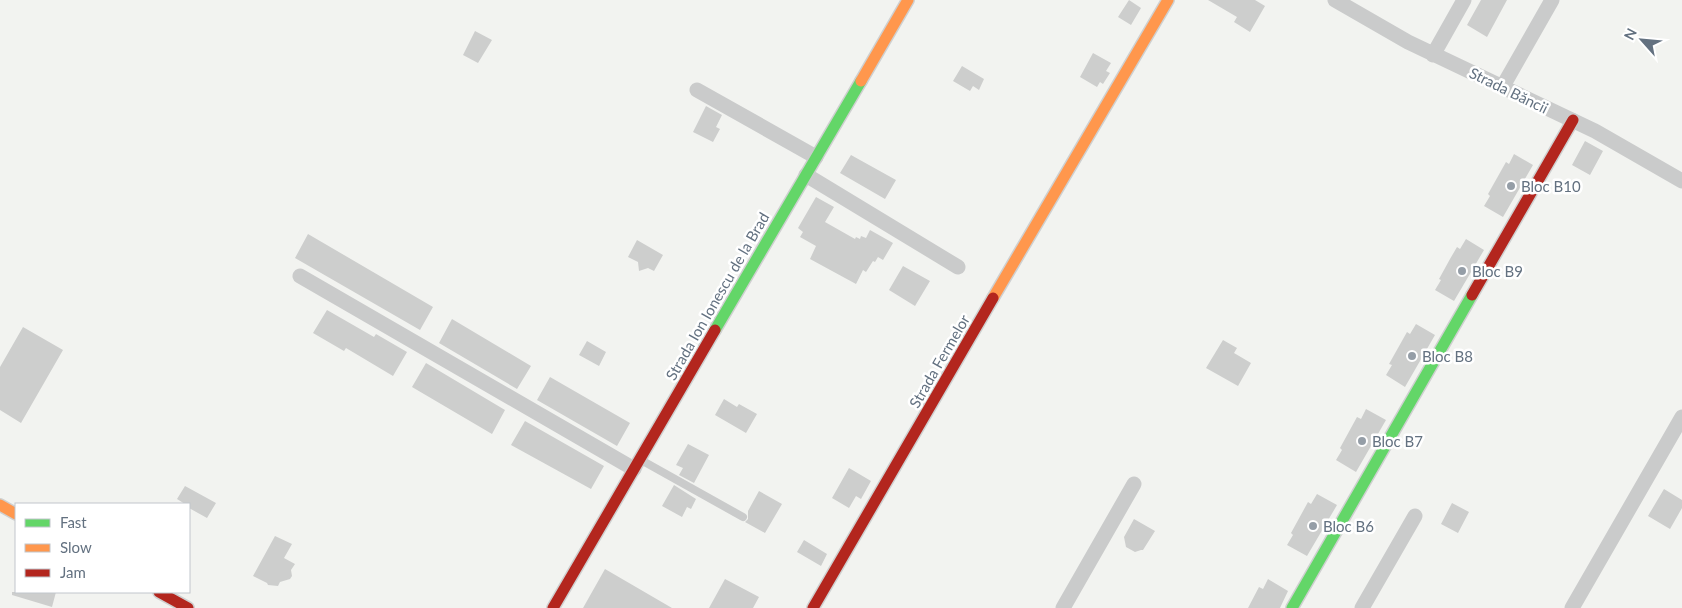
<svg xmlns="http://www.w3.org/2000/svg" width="1682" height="608" font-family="Lato,sans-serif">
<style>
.building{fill:#cdcecd}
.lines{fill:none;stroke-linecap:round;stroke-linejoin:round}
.fast-casing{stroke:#cfd0d0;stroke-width:14}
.slow-casing{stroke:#cfd0d0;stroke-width:14}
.jam-casing{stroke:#cfd0d0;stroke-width:14}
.lane{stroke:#cacbcb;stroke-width:8}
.street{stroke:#cacbcb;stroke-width:15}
.fast{stroke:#63d668;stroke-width:11}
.slow{stroke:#ff974d;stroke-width:11}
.jam{stroke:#b3261e;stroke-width:11}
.poi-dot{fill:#959ea7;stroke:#fff;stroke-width:2}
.labels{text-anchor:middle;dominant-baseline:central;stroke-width:5;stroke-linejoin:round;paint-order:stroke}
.street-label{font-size:15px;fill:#637180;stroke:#fff}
.poi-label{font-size:15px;fill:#637180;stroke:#fff;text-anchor:start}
</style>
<rect width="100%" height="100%" fill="#f2f3f0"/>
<path class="building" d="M1129,0l12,8 -10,17 -13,-8z
M1208,0h47l10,6 -15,26 -16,-10 3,-5z
M1481,0h26l-20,37 -20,-12z
M475,31l17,9 -14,23 -15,-8z
M1093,53l18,10 -5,8 4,2 -7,11 -3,-2 -3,5 -17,-10z
M962,66l22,13 -5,11 -6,-4 -3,5 -17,-10z
M706,106l16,9 -6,12 4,2 -7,13 -20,-10z
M1585,141l18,10 -13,24 -18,-10z
M1514,154l19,11 -30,52 -19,-11 6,-10 -2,-2 18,-32 3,2z
M851,155l45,25 -11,19 -45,-26z
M816,197l18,10 -9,15 30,17 1,-2 4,2 1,-3 5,2 4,-8 23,13 -10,17 -5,-3 -3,5 -2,-1 -7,11 -3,-2 -7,14 -46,-25 6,-13 -16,-9 3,-5 -5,-4z
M308,234l125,73 -13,23 -125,-72z
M1466,239l18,11 -30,51 -19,-11 6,-10 -2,-1 11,-20 7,-12 3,2z
M637,240l26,15 -9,16 -6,-3 -9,3 -1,-9 -10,-5z
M903,266l27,15 -15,25 -26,-16z
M327,310l47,27 2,-3 31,18 -14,24 -47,-28 -2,3 -31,-18z
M452,319l79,47 -14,23 -78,-46z
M1416,324l19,11 -30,52 -19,-12 6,-10 -3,-1 18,-32 3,2z
M23,327l40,23 -42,73 -21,-13v-43z
M1223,340l14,8 -3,5 17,10 -13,23 -32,-18z
M587,341l19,11 -7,14 -20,-11z
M426,363l79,47 -13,24 -80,-47z
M550,377l80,46 -13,23 -80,-46z
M724,399l13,8 2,-3 18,10 -11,19 -31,-18z
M1366,409l20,11 -30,52 -20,-12 6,-10 -2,-2 17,-31 4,2z
M525,421l79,45 -13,23 -80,-44z
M688,444l21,11 -15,28 -15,-8 4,-7 -7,-3z
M849,468l22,13 -10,18 -5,-3 -7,12 -17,-10z
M674,485l22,14 -5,10 -4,-2 -5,10 -20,-11z
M185,486l31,17 -9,15 -18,-10v-4h-4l-8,-5z
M1664,489l18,11v8l-12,21 -22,-13z
M759,491l23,13 -17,29 -20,-11 3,-3v-8z
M1317,494l20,11 -30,51 -20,-11 6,-10 -2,-2 17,-31 3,2z
M1452,503l17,9 -11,21 -17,-9z
M1134,519l21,12 -12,19h-2l-6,2 -9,-5 -2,-10z
M275,536l17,8 -8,14 11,6 -4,6 1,6 -2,3 -10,3 -2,4 -10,-1 -1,-2 -14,-7z
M804,540l23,14 -6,12 -24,-14z
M605,569l67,39h-89z
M725,579l34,18 -6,11h-44z
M1268,579l20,12 -8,17h-32l11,-21 4,2z
M12,592h44l-4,15 -40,-12z"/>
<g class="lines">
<g class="fast-casing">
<path id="fast" d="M715,330l146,-249
M1292,608l180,-313"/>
</g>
<g class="slow-casing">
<path id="slow" d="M861,81l47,-81
M993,298l175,-298
M0,505l16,9"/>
</g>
<g class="jam-casing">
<path id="jam" d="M1472,295l101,-175
M159,592l29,16
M553,608l162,-278
M813,608l180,-310"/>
</g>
<path class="lane" d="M641,460l102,57"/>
<path class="street" d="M1335,0l73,42 187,89 87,50
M1433,55l31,-55
M1503,86l49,-86
M697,90l119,67
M806,175l152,92
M300,276l334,193
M1063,608l71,-124
M1362,608l53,-92
M1572,608l110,-191"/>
<use href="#fast" class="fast"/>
<use href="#slow" class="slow"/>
<use href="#jam" class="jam"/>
</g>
<g class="poi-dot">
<circle cx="1511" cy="186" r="5"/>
<circle cx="1462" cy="271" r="5"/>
<circle cx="1412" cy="356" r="5"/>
<circle cx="1362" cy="441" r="5"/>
<circle cx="1313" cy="526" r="5"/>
</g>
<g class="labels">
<g class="street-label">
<text transform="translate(1509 90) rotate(26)">Strada Băncii</text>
<text transform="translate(717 296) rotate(-60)">Strada Ion Ionescu de la Brad</text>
<text transform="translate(939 361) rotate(-60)">Strada Fermelor</text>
</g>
<g class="poi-label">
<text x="1521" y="186">Bloc B10</text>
<text x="1472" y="271">Bloc B9</text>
<text x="1422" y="356">Bloc B8</text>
<text x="1372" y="441">Bloc B7</text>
<text x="1323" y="526">Bloc B6</text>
</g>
</g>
<rect x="15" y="503" width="175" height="90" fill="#ffffff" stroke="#c1c6cc"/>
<rect x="25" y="519" width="25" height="8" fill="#63d668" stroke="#c1c6cc"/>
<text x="60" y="528" font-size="15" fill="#637180">Fast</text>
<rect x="25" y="544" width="25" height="8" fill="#ff974d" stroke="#c1c6cc"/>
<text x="60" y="553" font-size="15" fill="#637180">Slow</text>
<rect x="25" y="569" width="25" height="8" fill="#b3261e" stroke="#c1c6cc"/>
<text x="60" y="578" font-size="15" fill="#637180">Jam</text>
<g transform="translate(1642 40) rotate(297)" stroke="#ffffff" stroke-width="4" paint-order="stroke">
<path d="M0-4L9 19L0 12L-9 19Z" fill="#637180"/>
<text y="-8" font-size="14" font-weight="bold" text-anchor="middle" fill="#637180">N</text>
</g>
</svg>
